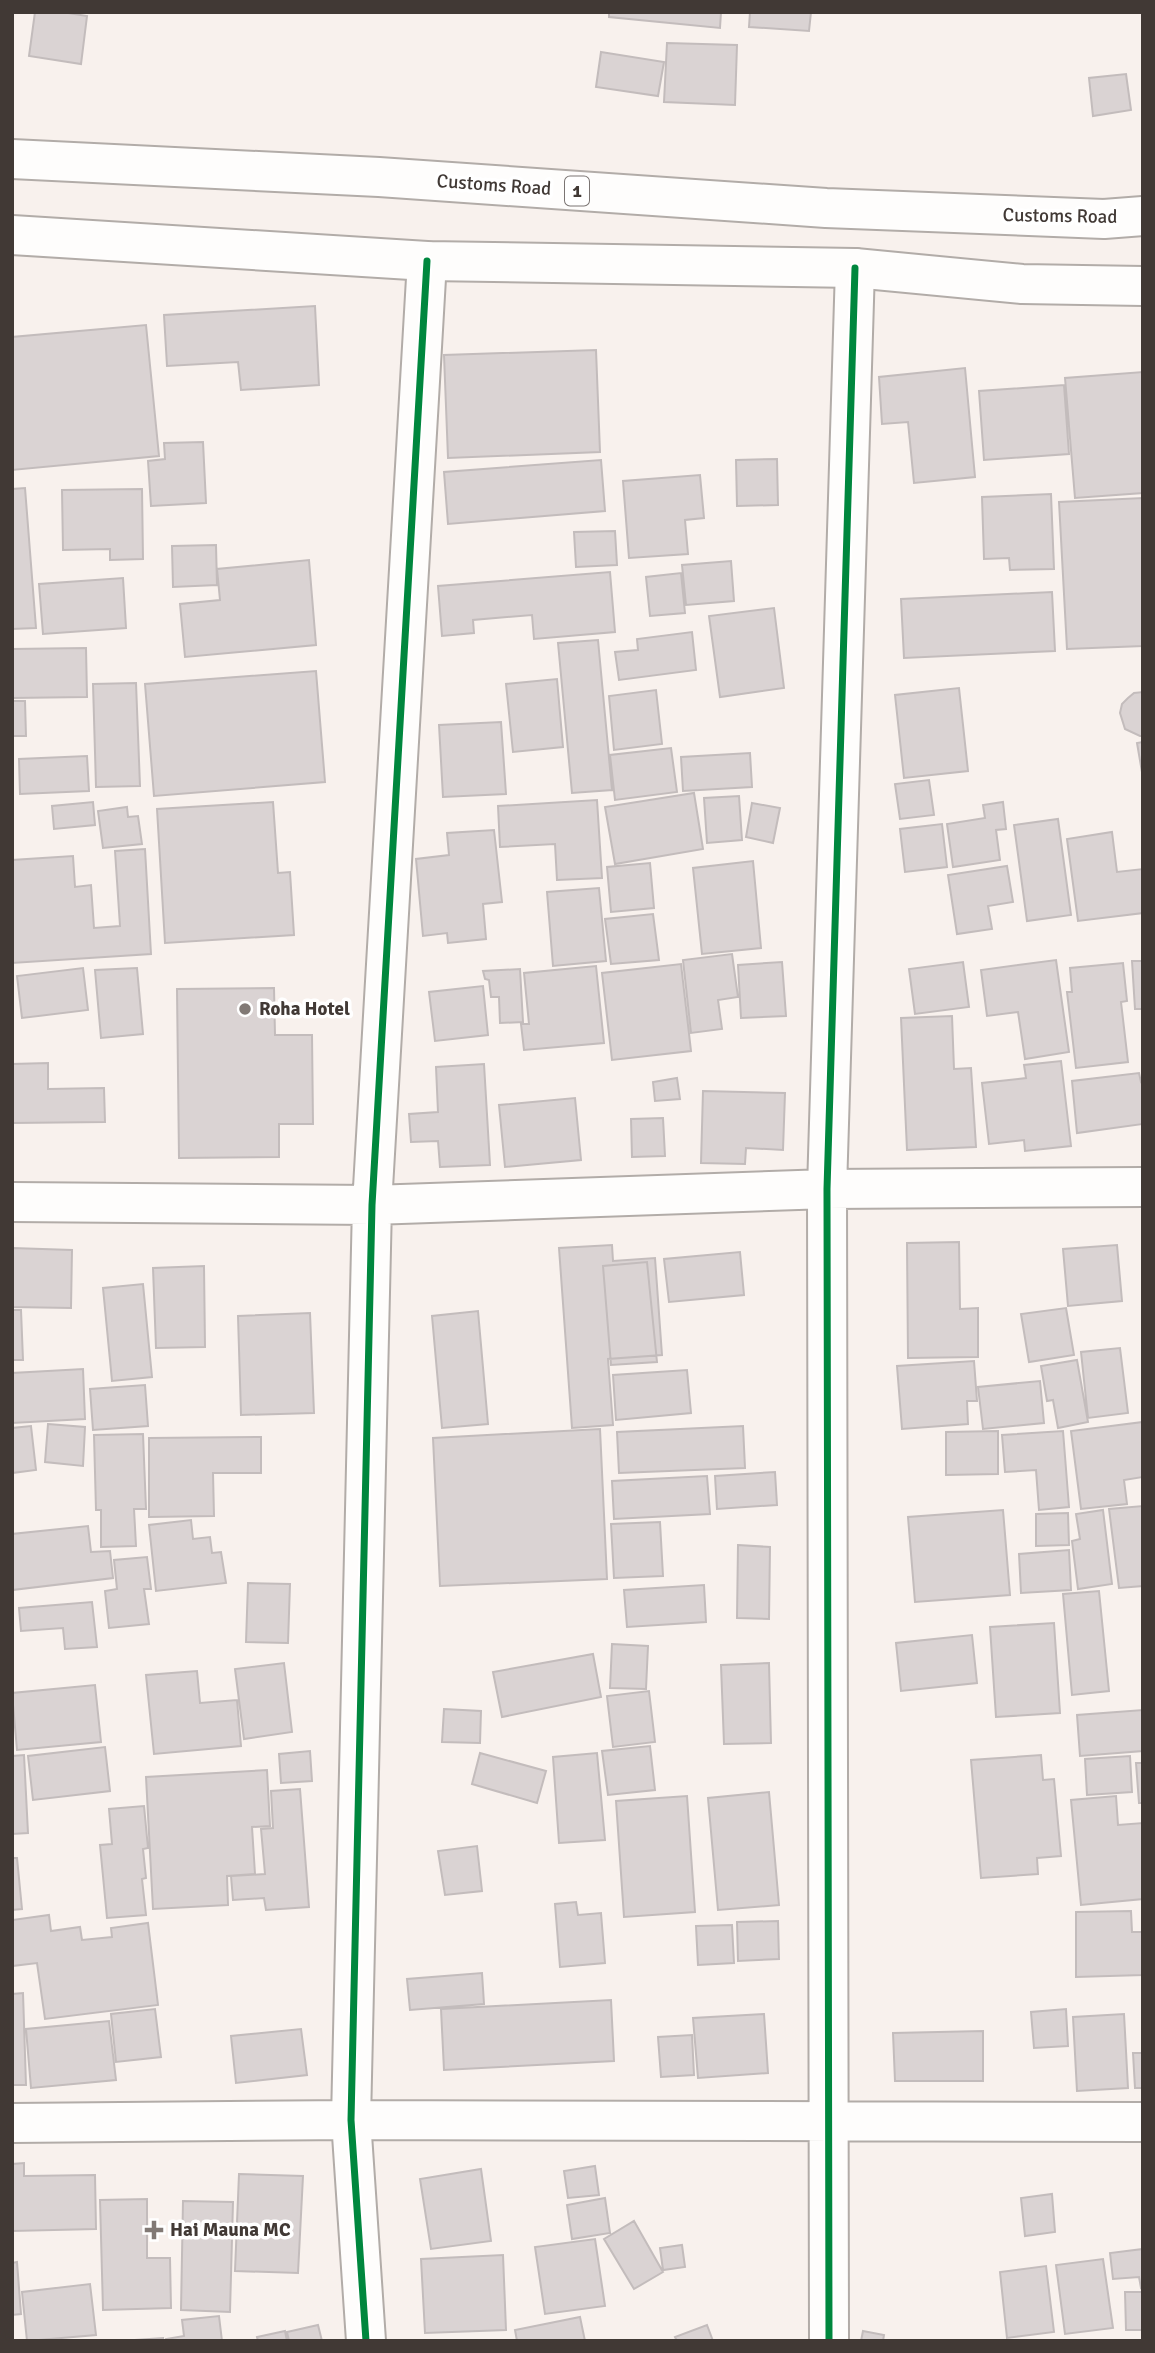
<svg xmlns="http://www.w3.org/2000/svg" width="1155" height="2353" font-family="Signika,sans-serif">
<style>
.building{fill:#dad3d3;stroke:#c3bcbc;stroke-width:2}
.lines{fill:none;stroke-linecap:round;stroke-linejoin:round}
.minor-casing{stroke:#b2aca8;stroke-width:42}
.primary-casing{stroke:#b2aca8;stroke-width:42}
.minor{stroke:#fefdfc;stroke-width:38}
.primary{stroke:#fefdfc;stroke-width:38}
.cycleway-casing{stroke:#fff;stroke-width:11}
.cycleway{stroke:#00873e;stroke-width:7}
.poi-dot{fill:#817975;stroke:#fff;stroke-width:2.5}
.labels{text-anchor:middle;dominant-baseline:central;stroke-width:7;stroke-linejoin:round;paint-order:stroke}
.shield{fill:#fff;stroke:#7a7472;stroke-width:2}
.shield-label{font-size:18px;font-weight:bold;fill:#413935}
.street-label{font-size:19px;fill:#413935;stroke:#fff}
.poi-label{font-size:19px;font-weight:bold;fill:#413935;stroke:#fff;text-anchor:start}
</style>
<rect width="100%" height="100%" fill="#f8f1ed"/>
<path class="building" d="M35,12h27l25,4 -6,48 -52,-8z
M609,12h112l-1,16 -111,-11z
M750,12h61l-2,19 -60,-4z
M667,43l70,2 -2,60 -71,-3z
M601,52l63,10 -6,34 -62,-9z
M1126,74l5,36 -38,6 -4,-38z
M315,306l4,79 -78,5 -3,-28 -71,4 -3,-51z
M146,325l13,131 -147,14v-133z
M596,350l4,102 -152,6 -4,-103z
M965,368l10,109 -61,6 -6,-61 -26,2 -3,-47z
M1143,372v121l-68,5 -10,-120z
M1064,385l5,69 -85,6 -5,-69z
M203,442l3,61 -55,3 -3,-45 17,-2 -1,-16z
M777,459l1,46 -41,1 -1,-46z
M601,460l4,51 -157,13 -4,-52z
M700,475l4,43 -19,2 3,34 -59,4 -6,-77z
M25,488l11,140 -24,1v-140z
M142,489l1,70 -33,1v-11l-47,1 -1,-60z
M1051,494l3,75 -44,1 -1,-12 -25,1 -2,-62z
M1143,498v148l-76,3 -8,-147z
M615,531l2,34 -41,2 -2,-35z
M216,545l1,40 -44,2 -1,-41z
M309,560l7,85 -131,12 -5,-53 40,-4 -3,-31z
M731,561l3,40 -48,4 -4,-40z
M610,572l5,60 -81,7 -2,-24 -59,5 1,13 -32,3 -4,-50z
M681,573l4,40 -35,3 -4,-39z
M123,578l3,50 -83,6 -4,-50z
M1052,592l3,59 -151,7 -3,-59z
M774,608l10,80 -64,9 -11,-81z
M692,632l4,38 -77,10 -4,-28 23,-2 -1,-11z
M598,640l14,150 -40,3 -14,-150z
M86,648l1,49 -75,1v-49z
M316,671l9,111 -171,14 -9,-112z
M557,679l6,68 -50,5 -7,-68z
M136,683l4,103 -44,1 -3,-103z
M959,688l9,83 -64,7 -9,-83z
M656,690l6,54 -48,6 -5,-54z
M1143,692v44h-3l-15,-7 -5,-16 2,-9 6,-6 6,-5z
M12,701h13l1,35h-14z
M501,722l5,72 -63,3 -4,-72z
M1143,742v36l-6,-35z
M671,748l6,44 -62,8 -5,-45z
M750,753l2,34 -69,4 -2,-34z
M87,756l2,35 -69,3 -1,-35z
M929,780l5,35 -34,4 -5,-35z
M694,793l9,56 -88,15 -10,-57z
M739,796l3,44 -35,3 -3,-45z
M597,800l5,78 -45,2 -2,-36 -55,3 -2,-41z
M93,802l2,23 -41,4 -2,-23z
M273,802l5,71 12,-1 4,63 -129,8 -8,-134z
M1003,802l3,27 -10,1 4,30 -47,7 -6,-43 38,-6 -2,-13z
M752,803l28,5 -7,35 -27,-6z
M127,807l1,10 10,-1 4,28 -39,4 -5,-37z
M1058,819l13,96 -44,6 -13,-96z
M942,824l5,43 -42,5 -5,-43z
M494,830l8,72 -19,2 3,35 -38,4 -1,-10 -24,3 -7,-77 33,-4 -2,-22z
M1112,832l5,40 26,-3v44l-65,8 -11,-82z
M145,849l6,105 -139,9v-103l61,-4 2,31 16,-2 3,43 26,-2 -5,-75z
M753,861l8,87 -59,6 -9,-86z
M650,863l4,45 -43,4 -4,-45z
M1007,866l6,36 -25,4 4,23 -35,5 -9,-59z
M599,888l7,73 -53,5 -6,-74z
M653,914l6,46 -48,4 -6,-45z
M732,954l6,43 -20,3 4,29 -31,4 -8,-73z
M1056,960l13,92 -44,7 -7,-47 -31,4 -6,-46z
M1132,961h11v48h-8z
M782,962l4,54 -45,2 -3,-53z
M963,962l6,45 -54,7 -6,-45z
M1123,963l4,38 -6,1 7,60 -52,6 -9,-76h5l-2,-24z
M681,964l10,87 -79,9 -10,-87z
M596,966l8,77 -80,7 -3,-26h8l-5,-51z
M83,968l5,42 -66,8 -5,-42z
M137,968l6,66 -42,4 -6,-68z
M520,969l3,53 -23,1 -1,-26h-8l-2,-17 -4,-1 -2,-8z
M483,986l5,49 -53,6 -6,-49z
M274,988l1,47h37l1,89h-34v33l-100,1 -2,-169z
M952,1016l2,53 17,-1 5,79 -69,3 -6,-132z
M1061,1061l10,85 -46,5 -1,-11 -35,4 -7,-61 44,-5 -2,-13z
M48,1063v26l56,-1 1,34 -93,1v-59z
M484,1064l6,101 -50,2 -2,-26 -27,1 -2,-28 29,-2 -2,-45z
M1139,1073l2,9 2,-1v43l-66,9 -5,-52z
M677,1078l3,21 -25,2 -2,-19z
M703,1091l82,2 -2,57 -37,-2 -1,16 -44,-1z
M575,1098l6,62 -76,7 -6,-62z
M663,1118l2,38 -33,1 -1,-38z
M959,1242l1,67 18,-1v49l-70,1 -1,-115z
M612,1245l1,16 42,-3 7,97 -54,4 5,66 -41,3 -13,-180z
M1117,1245l5,56 -54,5 -5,-57z
M12,1248l60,2 -1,58 -59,-1z
M740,1252l4,43 -75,7 -5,-43z
M647,1262l10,100 -46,3 -8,-99z
M204,1266l1,81 -49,1 -3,-80z
M143,1284l9,93 -40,4 -9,-93z
M1066,1308l8,47 -45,7 -8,-48z
M12,1310h9l2,50h-11z
M478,1311l10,113 -46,4 -10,-112z
M310,1313l4,100 -73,2 -3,-99z
M1120,1348l8,65 -40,5 -7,-66z
M1077,1360l11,62 -30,6 -5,-28 -6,1 -6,-35z
M974,1361l3,40h-10l1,23 -66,5 -5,-63z
M83,1369l2,50 -73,4v-50z
M687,1370l4,43 -75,7 -3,-45z
M1040,1381l4,42 -61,6 -5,-42z
M145,1385l3,41 -55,4 -3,-41z
M1143,1422v55l-19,3 3,24 -46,5 -10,-78z
M48,1424l37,3 -2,39 -38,-4z
M31,1426l5,44 -24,3v-45z
M743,1426l2,42 -126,5 -2,-41z
M600,1429l7,150 -167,7 -7,-148z
M998,1431v43l-52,1v-43z
M1063,1431l6,76 -30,3 -3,-40 -31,2 -3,-37z
M143,1434l3,75h-12l2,37 -35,1v-37h-5l-2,-75z
M261,1437v36h-48l1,43 -65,1v-79z
M775,1472l2,33 -60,4 -2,-33z
M707,1476l3,38 -96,5 -2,-38z
M1143,1506v80l-24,2 -10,-79z
M1003,1510l7,85 -95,7 -7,-85z
M1103,1510l9,74 -34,5 -6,-48 8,-2 -4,-25z
M1068,1513l1,32 -33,1v-32z
M191,1520l2,19 17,-2 2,16 9,-1 5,31 -70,8 -7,-66z
M660,1522l3,54 -49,2 -3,-54z
M88,1526l3,26 19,-1 3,27 -101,12v-56z
M738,1545l32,2 -1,72 -32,-1z
M1069,1550l2,40 -50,3 -2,-39z
M147,1557l4,32h-7l5,35 -40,4 -4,-37 12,-2 -3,-29z
M248,1583l42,1 -2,59 -42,-1z
M704,1585l2,37 -79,5 -3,-37z
M1099,1591l10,100 -37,4 -9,-101z
M92,1602l5,45 -32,2 -2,-21 -42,3 -2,-23z
M1054,1623l6,90 -64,4 -6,-90z
M972,1635l5,48 -76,8 -5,-48z
M612,1644l36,2 -2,43 -36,-1z
M593,1654l8,43 -99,20 -9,-45z
M284,1663l8,69 -48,7 -9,-70z
M769,1663l2,80 -47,1 -3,-79z
M197,1671l3,32 37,-3 4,46 -87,8 -8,-79z
M95,1685l6,57 -84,8 -5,-57z
M649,1691l6,51 -42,5 -6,-51z
M444,1709l37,2 -1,32 -38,-1z
M1143,1710v41l-63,5 -3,-41z
M650,1746l5,44 -47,5 -6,-44z
M105,1747l5,44 -77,9 -5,-44z
M310,1751l2,30 -31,2 -2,-29z
M480,1753l66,18 -9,32 -65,-19z
M597,1753l8,87 -46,3 -6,-86z
M24,1755l4,78 -16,1v-78z
M1041,1755l2,25 11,-1 7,77 -24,2 1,16 -57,4 -10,-118z
M1130,1756l2,36 -45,3 -2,-36z
M1136,1763h7v40h-4z
M267,1770l3,56 -18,1 3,47 -28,2 1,29 -75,4 -7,-132z
M300,1789l9,118 -43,3 -2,-12 -31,2 -2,-24 34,-2 -4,-45 12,-1 -2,-37z
M769,1792l10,113 -61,5 -10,-112z
M687,1796l8,116 -71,5 -8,-116z
M1116,1796l2,29 25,-2v76l-62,6 -10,-105z
M144,1806l4,42 -5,1 3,29 -4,1 4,36 -39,3 -7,-73 12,-1 -3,-35z
M477,1846l5,45 -37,4 -7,-44z
M12,1858h5l5,51 -10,1z
M576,1902l2,13 23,-2 4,50 -45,4 -5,-63z
M1131,1911l1,21h11v43l-67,2v-65z
M49,1915l2,16 29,-4 2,13 30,-3 -1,-9 37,-5 10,82 -113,14 -8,-56 -25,3v-46z
M778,1921l1,38 -41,2 -1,-39z
M732,1925l2,38 -36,2 -2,-39z
M482,1973l2,31 -74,6 -3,-31z
M23,1993l3,92h-14v-91z
M611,2000l3,61 -170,9 -3,-61z
M155,2009l6,48 -45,5 -5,-48z
M1066,2009l2,37 -34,2 -3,-36z
M764,2014l4,59 -70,5 -5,-60z
M1124,2014l4,74 -51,3 -4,-74z
M109,2021l7,59 -85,8 -5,-59z
M301,2029l6,46 -71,8 -5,-47z
M983,2031v50h-88l-2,-48z
M692,2035l2,40 -33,2 -3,-40z
M1133,2053h10v35h-8z
M24,2163v13l71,-1 1,54 -84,2v-67z
M595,2166l4,29 -31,3 -4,-27z
M481,2169l10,72 -60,8 -11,-70z
M239,2174l64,2 -5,97 -63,-2z
M1052,2194l3,38 -30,4 -4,-38z
M605,2198l5,35 -38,6 -5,-34z
M147,2199v59h23l1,50 -68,2 -3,-110z
M183,2201l50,1 -3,110 -49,-2z
M634,2221l29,51 -29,17 -30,-50z
M595,2239l10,67 -60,8 -10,-67z
M682,2245l3,22 -22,3 -3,-22z
M1143,2249v38l-2,1 -2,-11 -26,2 -3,-26z
M503,2255l3,75 -81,3 -4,-74z
M1103,2259l10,69 -48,6 -9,-69z
M17,2262l4,52 -9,1v-52z
M1046,2266l8,66 -47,6 -7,-66z
M90,2284l6,51 -69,6 -5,-49z
M1125,2292h18v38h-17z
M219,2316l3,25h-56v-2l18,-3 -2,-16z
M580,2317l5,24h-68l-2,-11z
M318,2325l4,16h-33l-2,-9z
M707,2325l6,16h-36l-2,-4z
M285,2331l2,10h-29l-1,-4z
M863,2331l21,4 -1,6h-22z
M163,2338v3h-43z"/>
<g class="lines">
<g class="minor-casing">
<path id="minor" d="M12,1202l360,3 455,-16 316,-2
M12,2123l339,-3 792,2
M366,2341l-15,-221 21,-915 55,-944
M829,2341l-2,-1152 28,-921"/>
</g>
<g class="primary-casing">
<path id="primary" d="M12,159l367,18 447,31 278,11 39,-3
M12,235l415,26 428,7 167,16 121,2"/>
</g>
<use href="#minor" class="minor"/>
<use href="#primary" class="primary"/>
<g class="cycleway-casing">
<path id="cycleway" d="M366,2341l-15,-221 21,-915 55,-944
M829,2341l-2,-1152 28,-921"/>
</g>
<use href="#cycleway" class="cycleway"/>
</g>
<g class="poi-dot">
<circle cx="245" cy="1009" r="7"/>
<path d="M150.5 2219.5h7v7h7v7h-7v7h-7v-7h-7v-7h7z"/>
</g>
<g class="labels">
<rect class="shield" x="565" y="176.5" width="24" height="29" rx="5"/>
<g class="shield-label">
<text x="577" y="191">1</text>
</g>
<g class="street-label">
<text transform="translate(494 185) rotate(4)">Customs Road</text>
<text transform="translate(1060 216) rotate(1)">Customs Road</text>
</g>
<g class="poi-label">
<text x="259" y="1009">Roha Hotel</text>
<text x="170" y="2230">Hai Mauna MC</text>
</g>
</g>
<rect width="1155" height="2353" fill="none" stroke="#413935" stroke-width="28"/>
</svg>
